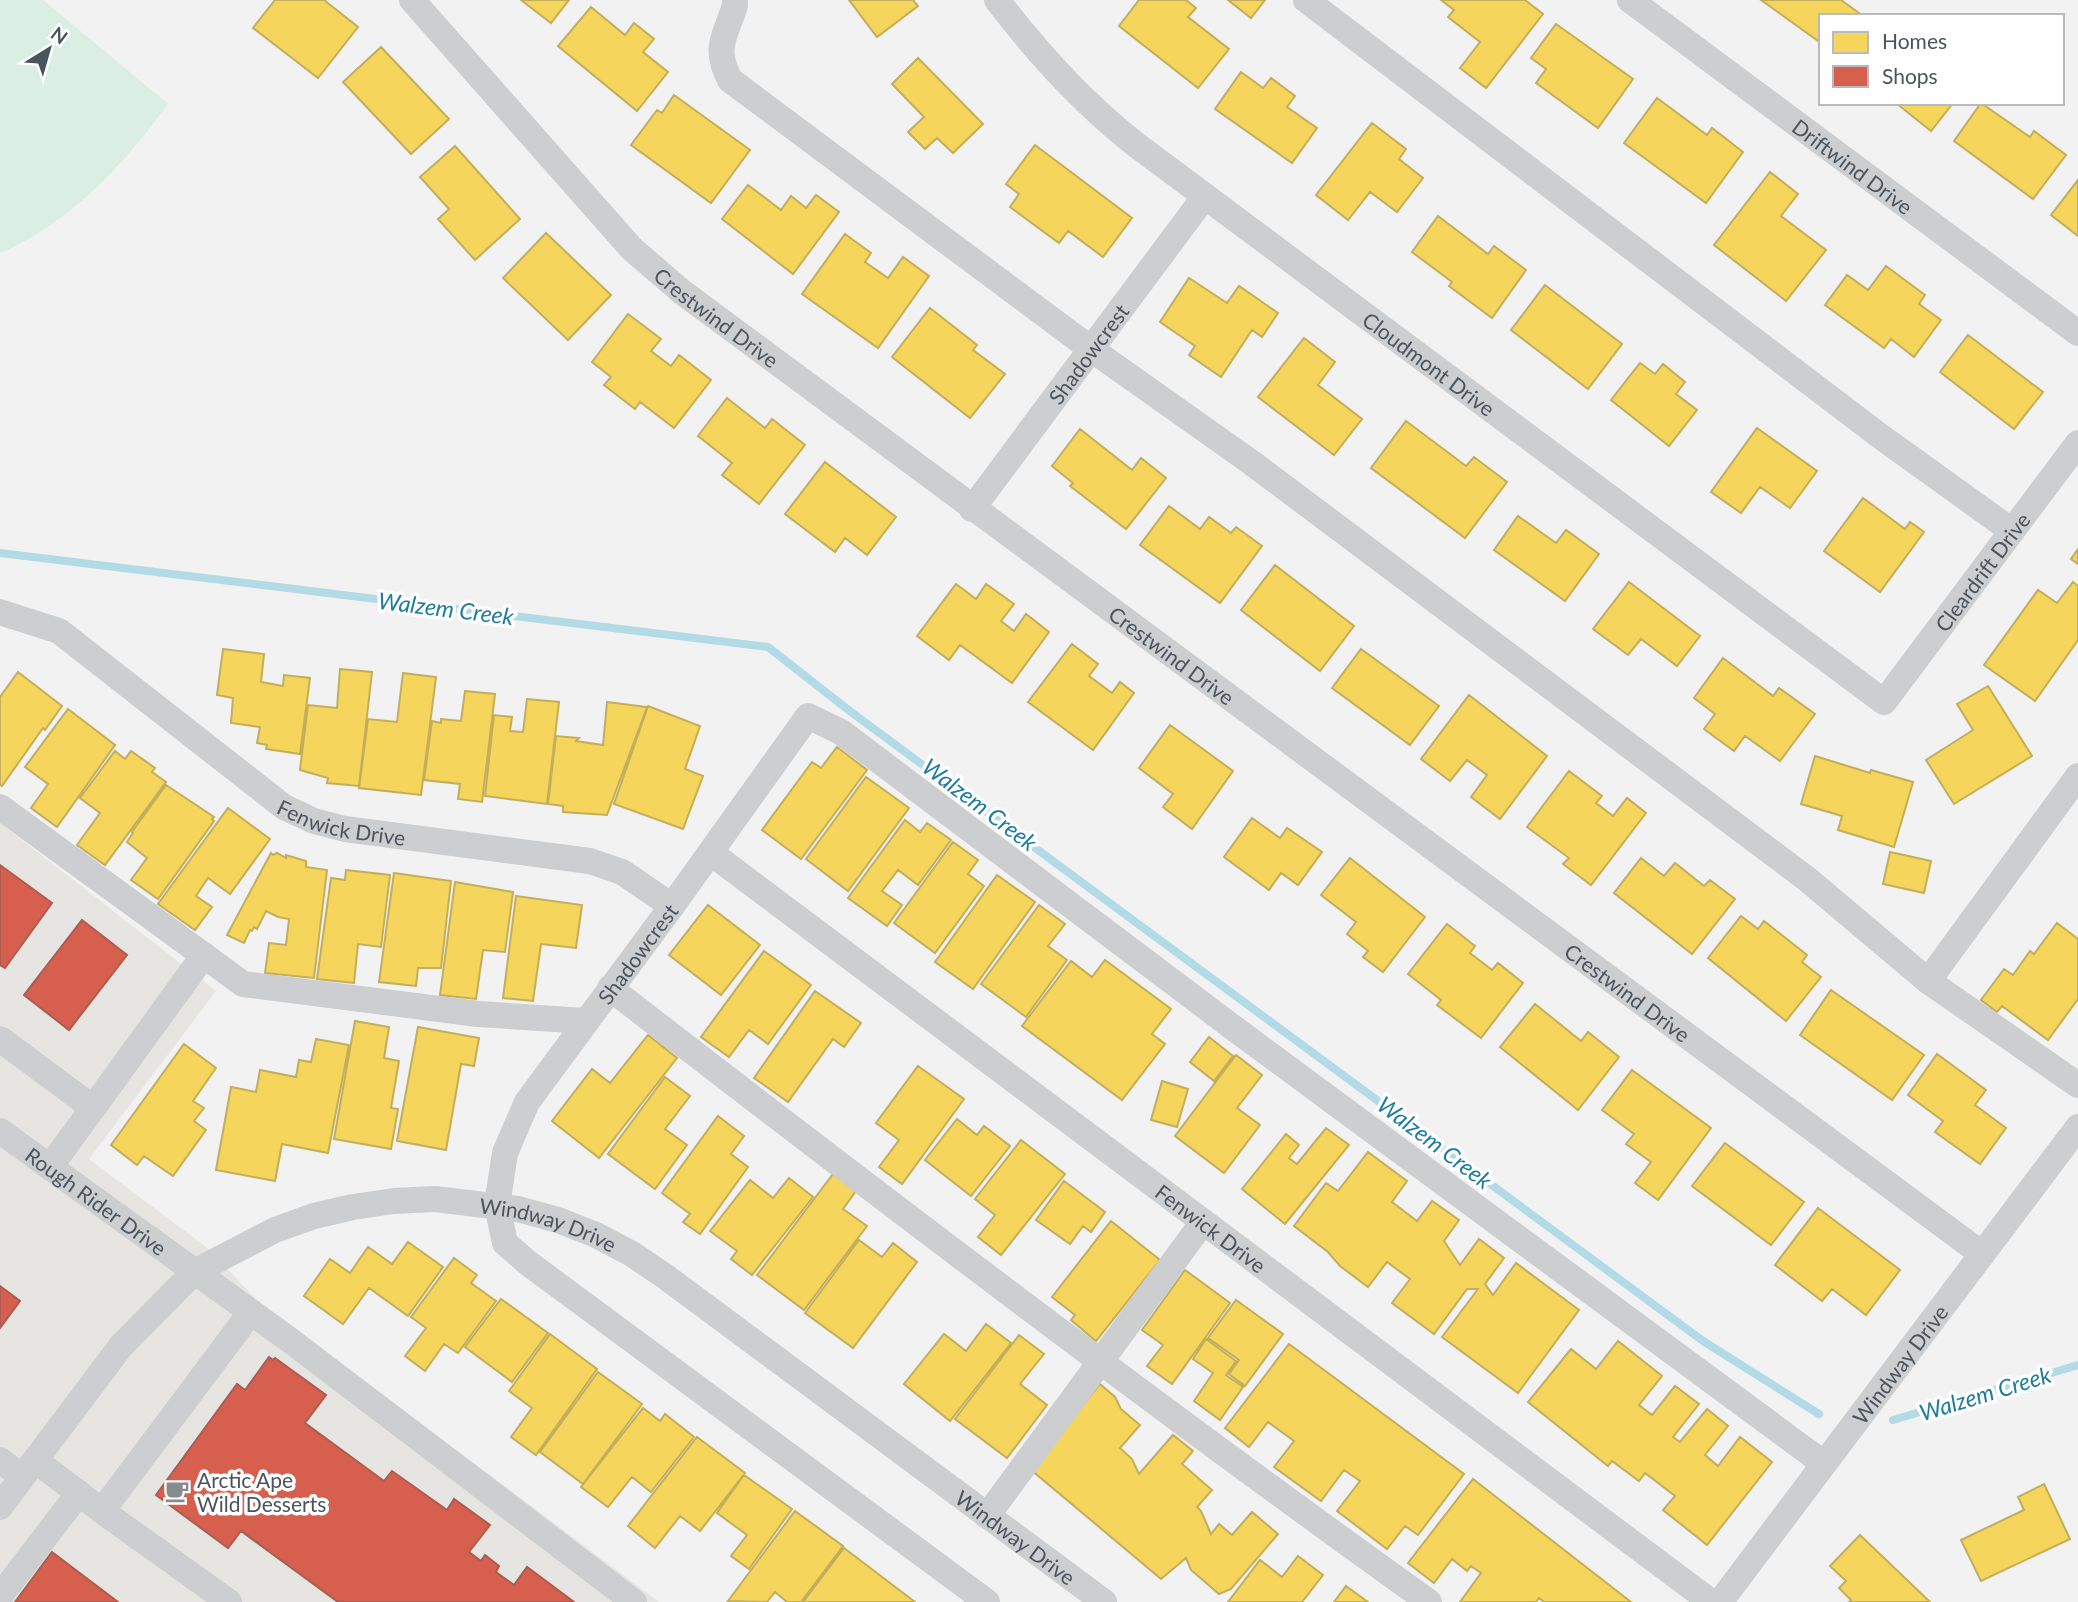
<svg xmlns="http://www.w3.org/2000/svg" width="2078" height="1602" font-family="Lato,sans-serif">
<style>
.commercial{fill:#e6e5e1}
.green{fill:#daeee3}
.homes{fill:#f6d55c;stroke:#c3ae5c;stroke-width:2}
.shops{fill:#d6604d;stroke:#ac5c52;stroke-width:2}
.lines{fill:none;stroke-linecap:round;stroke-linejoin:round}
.stream{stroke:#b3dae7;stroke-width:8}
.minor{stroke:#ccced0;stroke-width:26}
.labels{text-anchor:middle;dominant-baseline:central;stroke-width:7;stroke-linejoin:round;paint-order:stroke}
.street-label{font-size:21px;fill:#4b545d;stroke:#fff}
.poi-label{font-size:21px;fill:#4b545d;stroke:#fff;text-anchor:start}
.water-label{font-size:23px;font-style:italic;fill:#1e7c9d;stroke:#fff}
</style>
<rect width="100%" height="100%" fill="#f2f2f2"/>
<path class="commercial" d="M0,823l216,168 -127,168 116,87 52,54 402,302h-659z"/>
<path class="green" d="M0,0h43l125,104c-43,59 -99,120 -168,149z"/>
<path class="homes" d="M275,0h49l34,27 -40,51 -65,-50z
M521,0h48l-18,23z
M849,0h64l5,6 -41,31z
M1139,0h47l10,8 -8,9 41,32 -31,39 -79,-62z
M1228,0h37l-14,18z
M1441,0h84l18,14 -57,74 -26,-20 20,-26 -32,-25 6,-7z
M1761,0h80l22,16h-42v27z
M591,7l34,28 9,-12 20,16 -11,13 25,20 -31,39 -79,-65z
M1556,24l77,55 -35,49 -62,-45 10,-14 -15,-11z
M381,47l68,72 -38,35 -68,-72z
M918,58l65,66 -30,29 -16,-15 -12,11 -17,-17 16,-15 -32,-33z
M1241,72l22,16 8,-10 24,18 -8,11 30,21 -25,35 -77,-54z
M674,95l76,55 -39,53 -80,-58 26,-35 5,3z
M1657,98l50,37 5,-7 31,24 -37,51 -82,-60z
M1896,103h57l-22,28z
M1981,103l49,34 4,-6 32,24 -33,44 -79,-58z
M1372,123l34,26 -7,10 24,19 -26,34 -27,-20 -22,28 -32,-25z
M1035,145l97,73 -29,39 -35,-26 -9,12 -49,-36 9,-13 -13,-10z
M455,146l65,73 -45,41 -37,-41 11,-10 -29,-32z
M1770,172l28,22 -17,22 45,34 -40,51 -72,-56z
M2078,180v56l-27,-21z
M748,185l33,25 10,-14 15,12 10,-13 23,17 -46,62 -71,-55z
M1438,216l50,38 6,-8 32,24 -34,48 -43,-32 3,-4 -40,-30z
M546,233l65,62 -43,45 -65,-62z
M845,234l26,19 -6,9 23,16 15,-21 26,19 -51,72 -76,-54z
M1886,266l39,29 -6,9 22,16 -27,37 -23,-18 -7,9 -59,-43 22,-30 21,15z
M1189,278l38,25 12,-17 39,27 -16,24 -10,-7 -31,47 -32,-22 6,-9 -35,-24z
M1545,285l77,59 -34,45 -77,-59z
M930,308l47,37 -4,5 32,24 -35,44 -78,-61z
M628,314l33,25 -10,12 20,15 8,-11 32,25 -37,48 -34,-26 -5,7 -31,-24 7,-8 -19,-15z
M1968,335l75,57 -29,37 -74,-57z
M1304,338l31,24 -17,23 44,34 -28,36 -76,-58z
M1640,363l15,11 8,-10 22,18 -9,12 21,16 -28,36 -58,-46z
M727,398l38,30 7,-9 33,26 -46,59 -37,-29 10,-12 -34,-27z
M1406,421l60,45 8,-9 33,25 -42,56 -94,-70z
M1757,428l60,43 -27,37 -30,-21 -19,26 -30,-21z
M1080,429l52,41 9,-12 25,20 -40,51 -56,-43 3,-3 -21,-17z
M825,462l71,55 -29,38 -22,-17 -10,14 -50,-38z
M1863,498l42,31 5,-7 14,10 -44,60 -56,-41z
M1169,506l31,23 9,-12 22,16 5,-6 26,19 -42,57 -80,-58z
M1518,516l38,27 10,-13 33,24 -34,47 -71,-51z
M2078,549v15l-7,-5z
M1275,565l79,61 -34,45 -79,-61z
M1629,582l71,54 -23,30 -36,-27 -13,16 -35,-26z
M2073,582l5,4v54l-43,61 -51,-36 54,-75 19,13z
M956,584l20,15 10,-15 28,20 -13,17 13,10 12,-17 23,18 -37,51 -52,-38 -11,15 -32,-24z
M1072,644l26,20 -9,12 23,17 8,-11 14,11 -41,57 -65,-48z
M223,649l41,5 -3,28 22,4 1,-11 26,3 -10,76 -34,-5 1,-4 -10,-2 3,-16 -29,-4 2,-25 -16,-3z
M1361,649l78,57 -29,39 -78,-57z
M1723,658l50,38 6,-8 36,26 -35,47 -35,-25 -11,15 -30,-22 11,-15 -21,-16z
M340,669l32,3 -13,114 -32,-3 1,-5 -28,-8 8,-65 29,3z
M18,672l44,34 -17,24 -2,-2 -41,58 -2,-1v-88z
M403,673l33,4 -15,118 -62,-7 9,-69 29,3z
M1988,686l44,70 -78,48 -28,-44 47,-30 -16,-26z
M465,691l30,3 -13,108 -24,-3 2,-15 -36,-4 8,-59 9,2v-4l20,2z
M1469,695l78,61 -47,63 -29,-22 16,-22 -20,-15 -17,21 -29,-22z
M527,699l32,3 -12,102 -62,-8 9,-81 18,2 -2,14 13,1z
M607,702l40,5 -40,108 -44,-3v-6l-15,-2 8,-68 23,2 -3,3 27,4z
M648,706l52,20 -15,43 18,7 -20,53 -69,-25z
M68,709l47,36 -58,82 -26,-19 17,-24 -23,-17z
M1170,725l63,46 -41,58 -29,-22 10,-13 -34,-26z
M837,747l30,23 -66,89 -39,-29 50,-68 9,6z
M115,751l10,8 6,-8 24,17 -3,4 14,10 -61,83 -28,-20 23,-32 -20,-15z
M1815,756l55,17 1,-3 42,12 -19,65 -56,-17 4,-14 -41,-12z
M1569,771l33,25 -6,7 17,13 14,-18 19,15 -55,72 -28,-21 6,-6 -42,-31z
M866,777l43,31 -61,83 -42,-32z
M166,785l48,32 -2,2 2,2 -56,78 -27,-19 16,-22 -20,-16 6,-9 -1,-1z
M228,808l42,31 -40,55 -22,-16 -12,18 16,11 -17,23 -37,-26z
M1252,818l28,20 7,-10 35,24 -24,33 -17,-12 -12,17 -45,-33z
M905,820l15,12 7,-9 24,17 -33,45 -20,-15 -16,21 20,14 -15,21 -39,-28z
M953,842l25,18 -10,14 16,12 -49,67 -41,-30z
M1890,852l41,9 -7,32 -41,-9z
M271,853l2,2 4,-2 9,5v-3l20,6v6l21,3 -13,108 -49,-5 4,-30 17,2 3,-26 -11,-2 -12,-6 -9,18 -3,-2 -2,4 -2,-1 -6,13 -17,-8z
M1350,858l75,59 -42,55 -20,-15 5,-6 -21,-17 9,-12 -35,-27z
M1641,858l23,18 11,-13 29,23 6,-6 25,19 -43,55 -78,-61z
M346,870l44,5 -9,72 -23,-3 -4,39 -37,-4 14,-101 14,2z
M394,873l57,8 -10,87h-23l-2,18 -37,-4z
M997,875l38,27 -62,87 -38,-27z
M455,882l58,10 -8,60 -22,-2 -7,49 -36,-4z
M516,896l66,9 -6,43 -35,-4 -8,57 -30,-3z
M708,905l52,40 -39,50 -52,-40z
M1039,905l26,19 -17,22 19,14 -41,57 -45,-33z
M1741,916l17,13 6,-8 43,34 -5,7 19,15 -35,44 -78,-63z
M2057,923l21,16v60l-30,41 -46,-34 -5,6 -16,-12 23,-31 9,6 17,-24 4,3z
M1447,924l28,22 -5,7 22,17 6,-7 25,20 -42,55 -44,-33 4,-5 -33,-26z
M764,951l47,34 -43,59 -19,-14 -20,27 -28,-20z
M1105,960l66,49 -19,25 13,10 -43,56 -100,-74 49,-65 21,16z
M1831,990l93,65 -32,45 -92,-65z
M815,991l46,32 -17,24 -11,-8 -45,63 -34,-24z
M1535,1004l46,37 7,-9 31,25 -41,53 -78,-63z
M355,1021l34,6 -5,31 15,3 -8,47 7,1 -7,40 -57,-10z
M418,1027l61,11 -5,28 -13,-2 -15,86 -49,-9z
M648,1035l29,23 -78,100 -47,-37 40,-52 18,14z
M1209,1037l24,19 -19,25 -24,-19z
M316,1039l33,6 -21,108 -46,-9 -7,37 -59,-11 15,-83 25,5 4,-22 36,7 3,-17 12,2z
M184,1044l32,24 -23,33 11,7 -10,13 12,9 -33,46 -29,-20 -7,9 -26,-20z
M1937,1054l49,36 -11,15 31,23 -26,36 -45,-32 8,-11 -35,-26z
M1236,1055l26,20 -25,33 23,17 -36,48 -49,-37z
M918,1066l46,33 -62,85 -23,-17 20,-27 -23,-17z
M1632,1070l79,58 -53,72 -23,-17 16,-21 -25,-18 8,-10 -32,-24z
M665,1077l25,19 -25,33 22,16 -32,44 -47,-35z
M1162,1081l26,8 -11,38 -26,-7z
M718,1116l26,20 -13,18 17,13 -48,67 -17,-12 7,-8 -28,-21z
M957,1119l20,16 7,-9 26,20 -39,50 -46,-36z
M1326,1128l23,17 -64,79 -43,-35 44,-55 13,11 -10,13 8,6z
M1021,1140l44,34 -64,81 -23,-18 17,-22 -20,-16z
M1725,1143l79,59 -33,43 -79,-59z
M1368,1152l39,29 -15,21 25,19 15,-20 27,19 -15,21 16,24 19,-26 25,19 -19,26 8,11 23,-32 63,47 -61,83 -76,-56 36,-48h-11l-33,45 -42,-31 18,-24 -23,-17 -19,25 -28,-21 -12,-14 -34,-26 32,-43 12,8z
M833,1174l23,17 -13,18 24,17 -63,84 -47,-35z
M789,1178l24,19 -61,78 -21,-16 6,-8 -27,-20 40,-51 23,18z
M1064,1181l41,31 -14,20 -8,-6 -13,18 -34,-24z
M1818,1208l82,62 -34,45 -34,-26 -10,12 -47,-36z
M1111,1221l49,39 -64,81 -25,-21 4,-5 -23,-18z
M859,1240l23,17 11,-14 24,19 -64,86 -48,-35z
M408,1242l35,25 -35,49 -39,-28 -26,36 -39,-28 26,-37 20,14 18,-26 24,17z
M454,1258l23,17 -6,8 25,18 -38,52 -14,-9 -19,27 -20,-15 21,-28 -15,-11z
M1185,1270l45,33 -58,81 -25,-18 16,-21 -21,-15z
M501,1299l47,34 -36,49 -47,-35z
M1236,1300l47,34 -38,52 -16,-12 10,-14 -31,-22z
M986,1324l25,19 -61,78 -46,-37 40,-50 22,17z
M550,1334l47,35 -61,86 -25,-18 21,-29 -23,-17z
M1019,1335l25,19 -24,30 27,21 -40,53 -52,-39z
M1206,1339l30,22 -10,14 17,12 -23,33 -26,-19 19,-28 -20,-14z
M1618,1341l44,35 -23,29 13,10 23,-29 24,18 -26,33 7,5 27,-33 21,17 -23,29 13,11 22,-29 32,25 -65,83 -44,-35 12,-14 -30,-23 -6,8 -27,-20 -4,5 -80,-64 43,-53 25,20z
M1289,1344l175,130 -46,61 -13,-9 -18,23 -50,-38 23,-30 -16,-11 -23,31 -47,-34 20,-26 -26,-19 -19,25 -24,-19z
M598,1372l44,32 -59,80 -43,-32z
M1100,1384l15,13 6,12 19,16 -20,23 12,11 7,15 34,-39 20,16 -11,13 30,26 -15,17 4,4 10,23 8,-10 13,11 20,-23 26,22 -47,55 -12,5 -28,-24 -5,-12 -25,21 -131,-110z
M643,1408l17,13 5,-7 29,23 -43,55 -19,-15 -24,30 -27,-20z
M697,1437l48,36 -45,58 -20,-15 -25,32 -27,-22z
M744,1475l48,34 -43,60 -18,-13 16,-21 -30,-22z
M1473,1479l158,123h-87l-5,-4 -3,4h-76l21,-29 -10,-7 -4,5 -15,-12 -18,24 -26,-20z
M2044,1484l26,55 -89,42 -20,-41 63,-30 -6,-13z
M795,1511l48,35 -42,56h-14l-12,-10 -8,10 -39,-1z
M1860,1535l70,67h-81l2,-2 -12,-12 7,-7 -16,-15z
M844,1548l71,54h-112z
M1298,1556l25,19 -21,27h-74l32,-42 22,17z
M1346,1586l22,16h-34z"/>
<path class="shops" d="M0,865l52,38 -47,65 -5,-3z
M82,920l45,35 -58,75 -45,-35z
M0,1286l20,15 -20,27z
M269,1357l4,3 2,-2 51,37 -21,28 79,58 8,-10 55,39 7,-11 36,26 -21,27 12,9 4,-6 14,11 -3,6 18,13 13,-18 47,35h-236l-97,-71 -13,17 -72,-53 81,-111 8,6z
M52,1552l66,50h-103z"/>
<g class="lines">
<path class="stream" d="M0,553l768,94 83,65 852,629 116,73
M1893,1420l185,-55"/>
<g class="minor">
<path id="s1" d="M412,0l220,249 50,43 1300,962"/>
<path d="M735,0v5c-10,33 -22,42 -5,75l361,269 161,114 555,416 121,102 150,104"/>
<path id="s2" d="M997,0c41,54 85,102 138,144l749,558 194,-259"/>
<path d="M1306,0l574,436 132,95"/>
<path id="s3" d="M1630,0l448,333"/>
<path id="s4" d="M972,509l233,-313"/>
<path id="s5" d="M0,612l59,19 225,176 30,14 31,8 245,32 32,11 50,34"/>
<path d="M0,807l243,177 235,30 108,7"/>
<path id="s6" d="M711,853l1000,749"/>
<path d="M1928,981l150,-205"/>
<path d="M610,988c270,209 542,416 819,614"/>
<path d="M0,1039l93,69 -43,59"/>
<path d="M93,1108l111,-153"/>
<path id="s7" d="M0,1131l287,207 347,264"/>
<path d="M0,1460l22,17"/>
<path d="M35,1460l67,51 149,-199"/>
<path id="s8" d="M0,1507l121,-161 73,-74 81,-42 39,-14 39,-9 41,-6 41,-2 83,10 40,11 38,15 36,19 34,23 438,325"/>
<path d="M102,1511l127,91"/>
<path d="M987,1516l216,-294"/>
<path d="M0,1596l79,-103"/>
<path id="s9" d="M987,1602l-459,-339 -23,-20 -8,-38 8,-52 22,-51 145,-196 136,-190 33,16 394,297 588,434"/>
<path id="s10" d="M1720,1602l358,-475"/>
</g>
</g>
<defs>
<g id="cafe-bare" transform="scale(1.89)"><path d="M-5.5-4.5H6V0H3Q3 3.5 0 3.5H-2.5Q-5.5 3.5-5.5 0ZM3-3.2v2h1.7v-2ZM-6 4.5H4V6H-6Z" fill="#858b91" stroke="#fff" stroke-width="2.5" paint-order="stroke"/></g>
</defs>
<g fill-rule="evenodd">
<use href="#cafe-bare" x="177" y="1491"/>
</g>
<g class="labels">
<g class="street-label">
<text stroke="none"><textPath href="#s3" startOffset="278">Driftwind Drive</textPath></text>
<text stroke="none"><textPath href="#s1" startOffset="441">Crestwind Drive</textPath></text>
<text stroke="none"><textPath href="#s4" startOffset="194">Shadowcrest</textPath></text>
<text stroke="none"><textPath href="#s2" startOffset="567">Cloudmont Drive</textPath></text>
<text stroke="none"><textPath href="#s2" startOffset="1297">Cleardrift Drive</textPath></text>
<text stroke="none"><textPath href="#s1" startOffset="1008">Crestwind Drive</textPath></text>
<text stroke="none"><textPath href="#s5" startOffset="408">Fenwick Drive</textPath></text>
<text stroke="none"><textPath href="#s9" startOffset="933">Shadowcrest</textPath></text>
<text stroke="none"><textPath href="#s1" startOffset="1575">Crestwind Drive</textPath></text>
<text stroke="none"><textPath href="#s7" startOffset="119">Rough Rider Drive</textPath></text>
<text stroke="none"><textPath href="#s8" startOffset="677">Windway Drive</textPath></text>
<text stroke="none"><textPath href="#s6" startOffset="625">Fenwick Drive</textPath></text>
<text stroke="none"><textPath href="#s10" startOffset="298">Windway Drive</textPath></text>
<text stroke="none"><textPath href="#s8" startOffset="1244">Windway Drive</textPath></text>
</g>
<g class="poi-label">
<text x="197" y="1479">Arctic Ape<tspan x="197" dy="24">Wild Desserts</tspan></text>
</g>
<g class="water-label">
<text transform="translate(446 608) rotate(7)">Walzem Creek</text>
<text transform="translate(980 804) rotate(37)">Walzem Creek</text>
<text transform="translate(1435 1142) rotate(37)">Walzem Creek</text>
<text transform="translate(1985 1393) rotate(-17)">Walzem Creek</text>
</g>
</g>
<rect x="1819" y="14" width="245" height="91" fill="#ffffff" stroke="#b7bbbe" stroke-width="2"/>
<rect x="1833" y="32" width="35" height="21" fill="#f6d55c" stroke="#b7bbbe" stroke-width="2"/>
<text x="1882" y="49" font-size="21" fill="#4b545d">Homes</text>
<rect x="1833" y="66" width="35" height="21" fill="#d6604d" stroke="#b7bbbe" stroke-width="2"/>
<text x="1882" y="84" font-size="21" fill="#4b545d">Shops</text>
<g transform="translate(49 49) rotate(37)" stroke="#ffffff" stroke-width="5" paint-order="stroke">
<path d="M0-5L12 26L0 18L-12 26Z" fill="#4b545d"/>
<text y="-10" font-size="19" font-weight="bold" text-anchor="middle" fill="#4b545d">N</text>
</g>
</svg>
